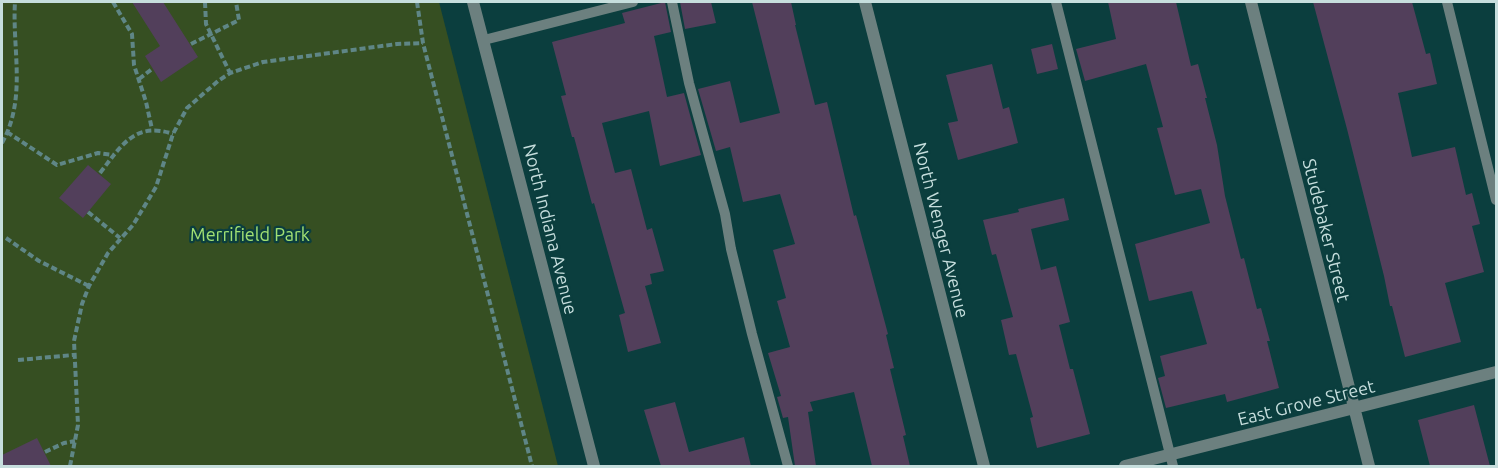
<svg xmlns="http://www.w3.org/2000/svg" width="1498" height="468" font-family="Ubuntu,sans-serif">
<style>
.green{fill:#364f22}
.building{fill:#523f5b}
.lines{fill:none;stroke-linecap:round;stroke-linejoin:round}
.path{stroke:#5f8686;stroke-width:4;stroke-dasharray:6 3;stroke-linecap:butt}
.lane{stroke:#6c807f;stroke-width:10}
.street{stroke:#6c807f;stroke-width:12}
.labels{text-anchor:middle;dominant-baseline:central;stroke-width:4.5;stroke-linejoin:round;paint-order:stroke}
.street-label{font-size:18px;fill:#c6dedd;stroke:#0b3e3e}
.park-label{font-size:18px;fill:#a1e073;stroke:#0b3e3e}
</style>
<rect width="100%" height="100%" fill="#0b3e3e"/>
<path class="green" d="M2,2h437l119,464h-556z"/>
<path class="building" d="M132,2h31l35,55 -37,25 -16,-26 15,-10z
M665,2l6,30 -17,4 13,61 17,-4 17,62 -41,11 -11,-55 -47,12 13,50 16,-4 16,61 5,-2 12,43 -14,3 2,10 -7,2 16,57 -33,9 -9,-37 6,-2 -31,-110 -2,1 -18,-67h-2l-11,-41 5,-1 -14,-53 73,-19 -3,-10z
M680,2h31l5,21 -31,6z
M752,2h39l5,23h-1l20,80 12,-3 27,114 2,-1 32,119 -2,1 8,33 -4,1 16,66 -3,1 7,30h-38l-18,-74 -44,10 3,9 -5,1 8,54h-21l-7,-49 -5,1 -6,-21 4,-1 -13,-43 22,-6 -13,-46 9,-3 -13,-48 22,-6 -15,-50 -37,8 -13,-55 -14,4 -18,-62 32,-8 10,42 40,-10z
M1108,2h68l15,64 7,-2 9,34h-2l12,47 8,51 16,63 3,-1 13,51 4,-1 9,33h-3l12,47 -52,14 -2,-8 -59,14 -8,-30 7,-2 -5,-20 47,-12 -15,-53 -43,10 -14,-57 75,-21 -9,-34 -26,6 -18,-67 6,-1 -17,-63 -61,17 -9,-32 40,-10z
M1313,2h99l14,52 4,-1 7,31 -39,9 14,64 43,-10 11,48 6,-2 8,31 -8,2 12,46 -39,11 16,59 -56,15 -13,-51h-2l-6,-30 -37,-147z
M1052,44l6,25 -21,5 -6,-25z
M992,64l11,45 6,-2 9,36 -60,17 -10,-37 10,-2 -12,-46z
M88,165l23,19 -28,34 -24,-20z
M1064,198l5,22 -38,9 10,41 15,-4 14,56 -11,3 11,44h3l17,65 -53,14 -7,-30 3,-1 -17,-63 -7,1 -8,-35 12,-3 -17,-63 -4,1 -9,-35 36,-8 -1,-3z
M675,402l14,50 55,-15 7,29h-90l-17,-56z
M1474,405l16,61h-60l-12,-46z
M37,438l14,28h-49v-11z"/>
<g class="lines">
<path class="path" d="M113,2l19,32 2,31 12,37 6,27
M205,2l1,22 24,49
M417,2l6,41 109,423
M191,44l48,-24 -3,-18
M139,79l13,-10
M7,132l50,33 41,-12 16,2
M2,143c25,-45 10,-93 13,-141
M100,173c21,-27 35,-52 73,-39
M88,212l32,26
M6,238l33,23 50,25
M18,360l55,-5
M45,452l19,-9 11,-2
M70,466l8,-41 -4,-84 8,-37 7,-18 19,-33 25,-28 23,-38 17,-53 14,-26 31,-27 12,-8 33,-11 134,-18 26,-1"/>
<path class="lane" d="M672,2l17,81 36,131 6,35 21,85 36,132
M1056,2l117,464
M1447,2l49,198
M484,40l149,-38"/>
<path class="street" d="M473,2l121,464
M865,2l119,464
M1251,2l118,464
M1125,466l371,-94"/>
</g>
<g class="labels">
<g class="street-label">
<text transform="translate(551 229) rotate(76)">North Indiana Avenue</text>
<text transform="translate(942 230) rotate(76)">North Wenger Avenue</text>
<text transform="translate(1327 230) rotate(76)">Studebaker Street</text>
<text transform="translate(1306 402) rotate(-14)">East Grove Street</text>
</g>
<g class="park-label">
<text x="250" y="234">Merrifield Park</text>
</g>
</g>
<rect width="1498" height="468" fill="none" stroke="#c6dedd" stroke-width="6"/>
</svg>
